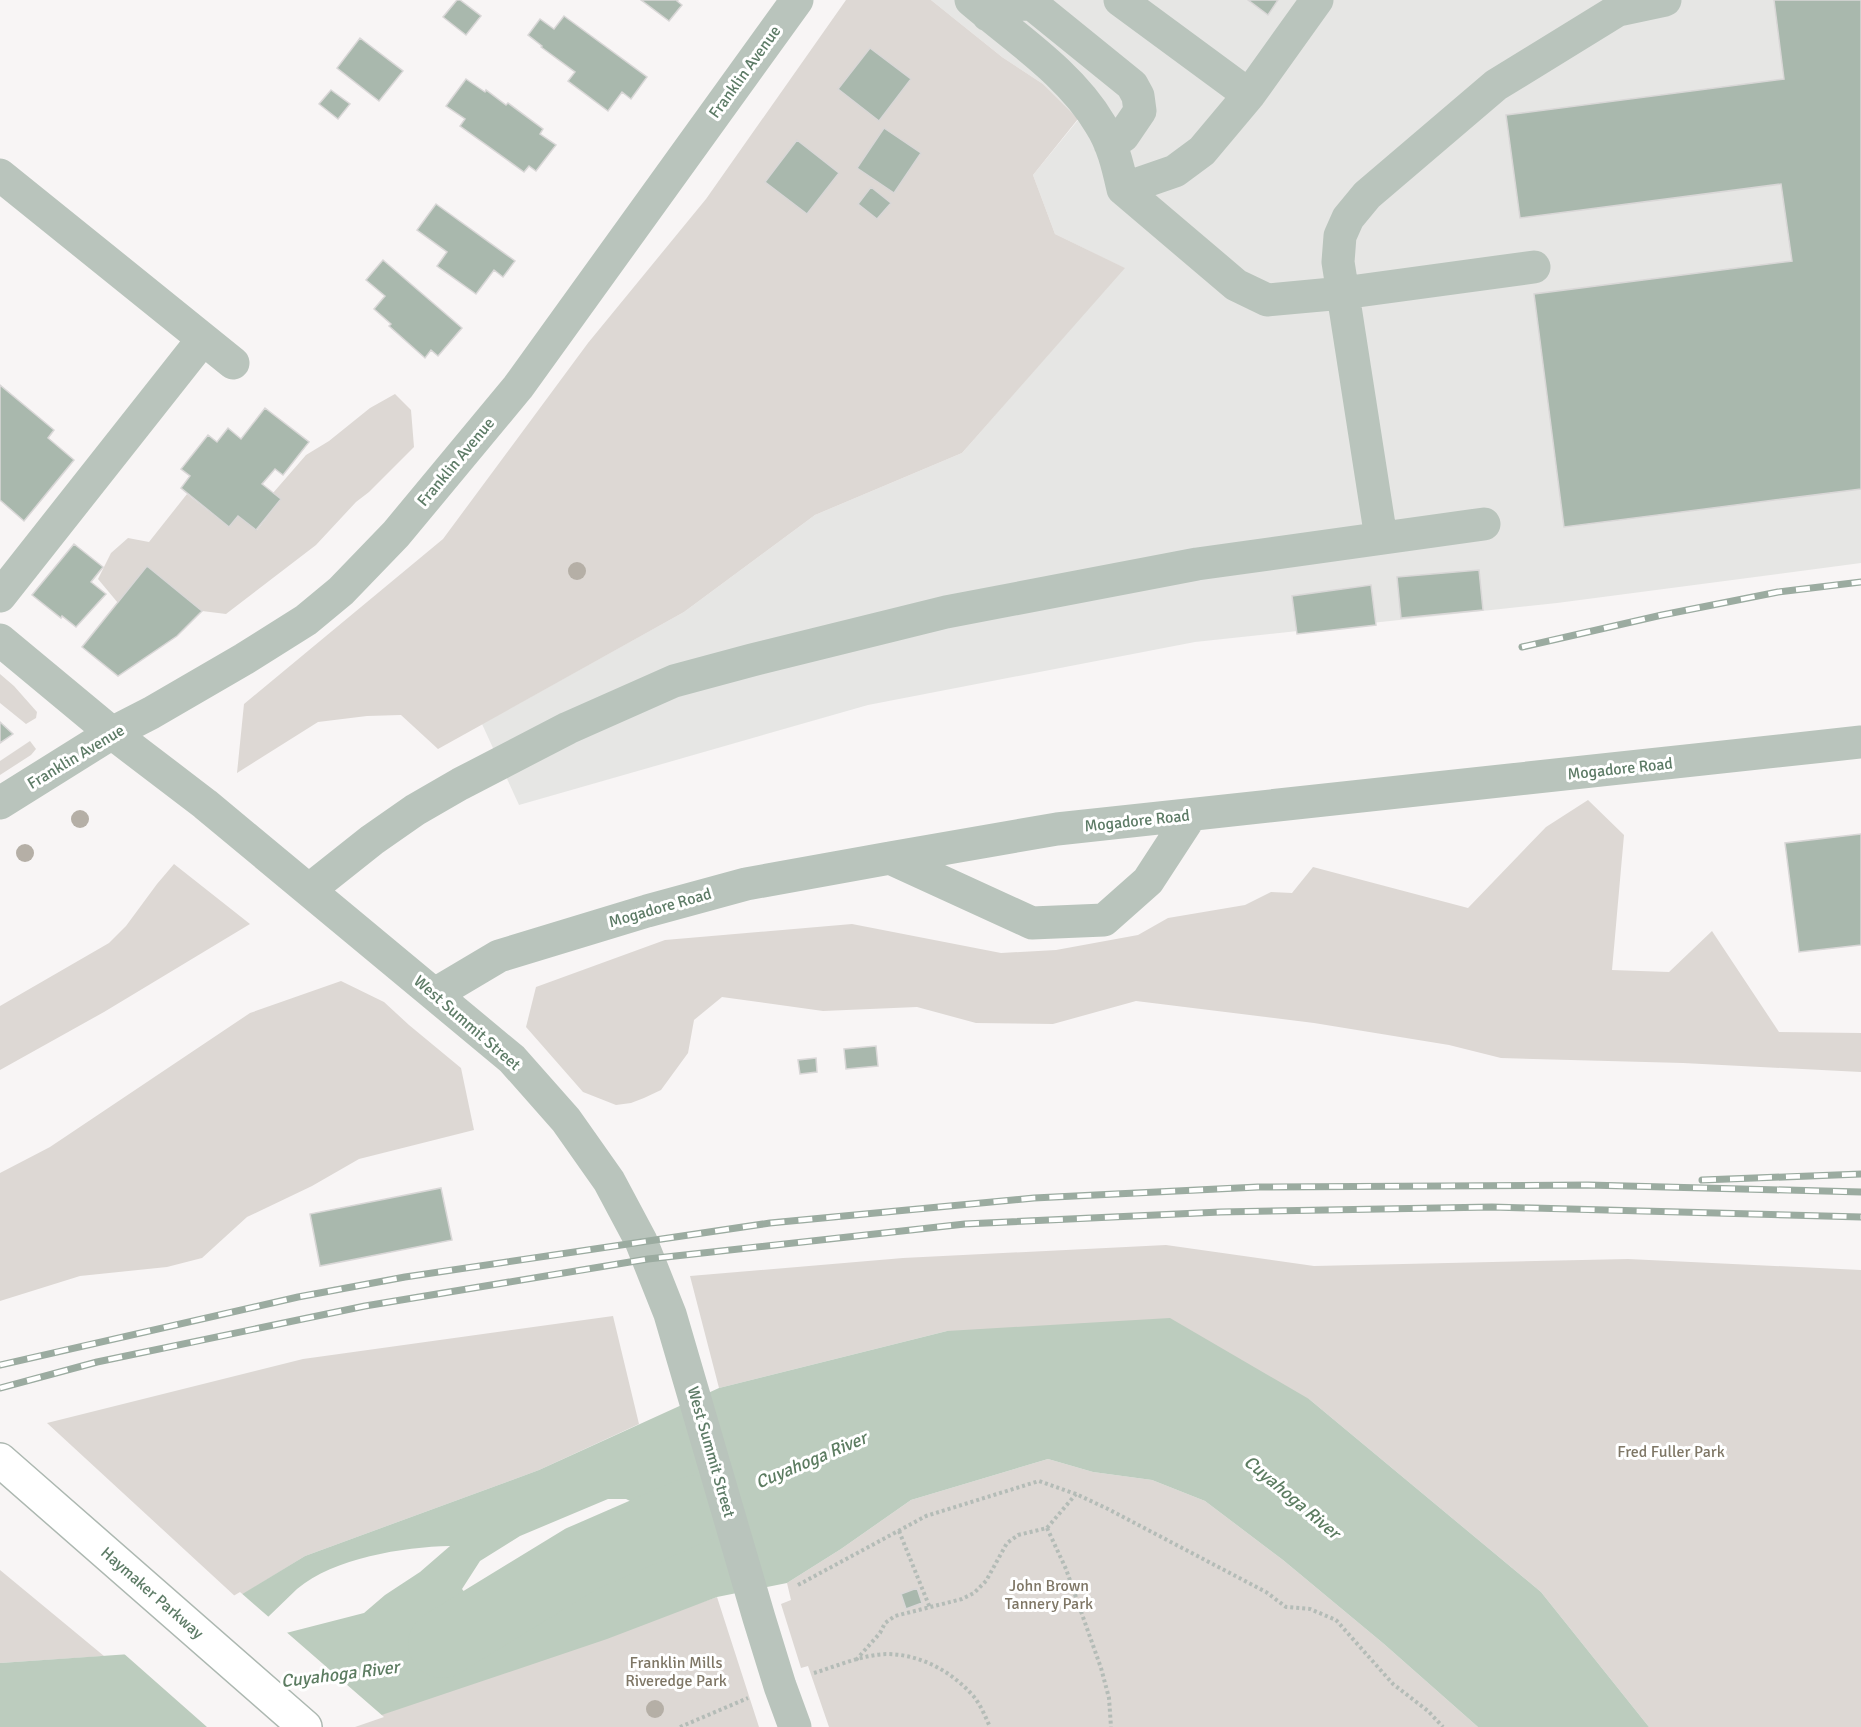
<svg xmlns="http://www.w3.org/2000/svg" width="1861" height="1727" font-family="Signika,sans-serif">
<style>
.built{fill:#e6e6e4}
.green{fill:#ddd8d4}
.water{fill:#bcccbe;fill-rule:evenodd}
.pier{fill:#f8f5f5}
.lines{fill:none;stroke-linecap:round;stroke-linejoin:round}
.river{stroke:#bcccbe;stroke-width:68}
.building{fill:#a9b8ad;stroke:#d9d7d7;stroke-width:1.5}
.major-casing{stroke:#adb8b1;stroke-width:36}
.path{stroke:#b4bcb7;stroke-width:4;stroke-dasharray:3 3;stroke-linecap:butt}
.minor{stroke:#b9c4bc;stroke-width:33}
.major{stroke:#fff;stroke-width:33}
.rail-casing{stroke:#9baba0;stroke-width:7}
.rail{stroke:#fff;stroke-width:4.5;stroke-dasharray:14;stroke-linecap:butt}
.tree{fill:#b5afa6}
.labels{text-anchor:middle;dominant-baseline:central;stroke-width:6;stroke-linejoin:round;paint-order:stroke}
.street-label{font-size:16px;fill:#5d7b66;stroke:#fff}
.park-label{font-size:16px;fill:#7e7665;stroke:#fff}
.water-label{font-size:18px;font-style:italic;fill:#5c7c61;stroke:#fff}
</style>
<rect width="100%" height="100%" fill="#f8f5f5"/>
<path class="built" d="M931,0h930v563l-304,40 -362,39 -327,63 -349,100 -37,-81 202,-112 131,-97 147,-62 162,-185 -69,-34 -22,-59 45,-55 -35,-36 -41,-27z"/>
<path class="green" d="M846,0h85l71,57 41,27 35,35 -45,56 22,59 70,34 -163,185 -147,62 -131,97 -246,137 -37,-34 -34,1 -49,6 -81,51 7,-69 199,-165 145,-196 118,-144z
M395,394l16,16 3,37 -45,45 -13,10 -40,43 -90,69 -24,-3 -55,-44 -29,36 -20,-24 13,-26 17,-15 21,4 38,-48 42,33 9,-11 19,14 24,-31 -8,-6 33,-38 23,-14 41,-33z
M0,674l14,12 23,26 -1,6 -10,6 -26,-21z
M30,741l6,8 -5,6 -31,20v-14z
M1588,800l36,35 -12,135 57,2 43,-41 67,101 82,1v39l-178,-9 -182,-5 -52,-13 -135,-22 -178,-22 -83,23 -77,-1 -59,-16 -94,4 -101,-14 -28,23 -6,33 -27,37 -17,8 -13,5 -15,2 -33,-13 -57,-65 10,-40 129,-47 187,-16 149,29 55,-3 82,-15 30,-17 77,-13 26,-13 21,1 21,-26 155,41 78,-81z
M174,864l76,60 -146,88 -104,58v-64l109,-63 17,-17 31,-42z
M341,981l43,21 25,23 52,43 13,62 -115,29 -47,27 -65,31 -45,41 -35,9 -87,9 -80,25v-128l50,-26 200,-134z
M1166,1245l148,21 314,-7 233,11v457h-212l-108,-135 -232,-193 -362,-68 -228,57 -29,-112 213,-18z
M613,1316l26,108 -100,46 -234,86 -68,42 -190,-175 256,-64z
M1048,1459l45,13 59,8 53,21 78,59 101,84 94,83h-649l-21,-61 -7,2 -20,-64 10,-4 -4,-17 54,-34 70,-49z
M0,1570l104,86 -104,7z
M717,1597l42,130h-413z"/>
<path class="water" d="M1170,1318l139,81 232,193 108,135h-171l-94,-83 -101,-84 -78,-59 -53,-21 -59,-8 -45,-13 -137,41 -70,49 -54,34 -70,14 -110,42 -261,88h-346v-64l145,-10 160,-97 234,-86 180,-82 228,-57zM608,1499h18l24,12 -29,27 -37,28 -52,28 -58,10 -12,-15 18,-28 40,-25zM450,1546l-30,26 -35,23 -21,18 -125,32 58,-56c37,-31 106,-42 153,-43z"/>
<path class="pier" d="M240,1592l31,27 -22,21 35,-10 100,87 -29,10h-148l-85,-75 22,-2z"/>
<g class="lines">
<path class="river" d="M442,1644l139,-85 115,-50"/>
</g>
<path class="building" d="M457,0h3l21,16 -15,19 -23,-18z
M641,0h37l-1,1 5,4 -13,16z
M1248,0h30l-10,15z
M1774,0h87v489l-297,38 -30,-233 258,-33 -11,-77 -261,34 -14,-103 278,-36z
M564,16l83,61 -16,22 -9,-7 -14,19 -40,-30 7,-9 -34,-25 1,-1 -14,-11 12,-16 14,10z
M360,38l43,33 -24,30 -42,-33z
M870,48l41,31 -32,42 -41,-32z
M466,79l19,13 1,-2 20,15 2,-2 35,26 -3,5 16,11 -20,26 -7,-5 -5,6 -64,-46 5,-7 -19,-13z
M331,90l19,14 -12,15 -19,-15z
M884,128l37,25 -27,40 -37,-25z
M797,140l42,33 -32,41 -42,-32z
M871,187l20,16 -14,16 -19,-15z
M436,204l79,57 -12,16 -9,-7 -18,24 -39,-28 10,-14 -30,-22z
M383,260l79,68 -24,28 -7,-6 -6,8 -36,-32 2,-2 -17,-15 11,-13 -19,-16z
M0,385l54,45 -6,8 26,22 -50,61 -24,-21z
M265,408l44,34 -26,33 -8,-6 -13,15 19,15 -25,31 -18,-14 -9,11 -48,-39 9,-12 -9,-7 27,-34 9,7 11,-14 13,11z
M74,544l29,23 -12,15 15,12 -30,33 -14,-11 -1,2 -29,-23z
M147,566l55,45 -25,25 -59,40 -36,-29z
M1479,570l4,40 -82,8 -4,-41z
M1371,585l5,40 -79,9 -5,-38z
M0,722l13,12 -13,9z
M1861,834v111l-62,7 -14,-109z
M876,1046l2,20 -32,3 -2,-20z
M816,1058l1,14 -17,2 -2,-14z
M441,1188l11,52 -132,26 -10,-52z
M917,1588l5,15 -16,6 -5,-15z"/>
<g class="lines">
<g class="major-casing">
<g id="major">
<path id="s1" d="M0,1460l305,267"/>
</g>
</g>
<path class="path" d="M1047,1528l19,41 35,99 8,30 2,29
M899,1531l31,77
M798,1585l128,-69 113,-35 37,13 32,15 158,83 20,15 24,2 26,11 57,64 35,27 15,16
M856,1660l24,-27 5,-10 10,-7 67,-17 12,-6 12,-12 21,-38 11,-8 29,-7 29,-34
M814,1673c23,-7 48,-18 72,-19 35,0 67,18 89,44 6,8 11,20 15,29
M680,1727l68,-29"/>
<path class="minor" d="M971,0c43,37 100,74 129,124 13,20 18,43 23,65
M1120,0l129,95 68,-95
M988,15c15,-7 27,-12 44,-11l100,81 6,11 2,15 -17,25 -13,8
M0,175l233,188
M1123,189l113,96 31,15 76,-7 191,-26
M1123,189l52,-18 27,-20 47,-56
M1381,538l-43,-276 2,-26 8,-18 19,-23 129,-110 122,-75 47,-10
M0,596l203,-257
M0,640l112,93 93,71 307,255 54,61 43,61 32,60 29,73 89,304 21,68 15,41
M0,803l112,-70 39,-20 93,-54 62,-39 35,-29 55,-57 122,-147 279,-387
M890,858l142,65 72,-3 44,-39 43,-66
M309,890l63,-50 43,-30 45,-26 108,-56 106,-47 78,-21 194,-48 251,-48 287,-40
M435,994l64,-38 148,-45 99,-27 144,-26 167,-29 804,-87"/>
<use href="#major" class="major"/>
<g class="rail-casing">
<path id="rail" d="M1522,647l140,-32 116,-23 83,-10
M1702,1180l159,-6
M0,1365l298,-68 107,-20 365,-54 264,-25 224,-11 330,-2 273,7
M0,1388l97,-26 268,-56 283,-47 317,-35 255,-12 272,-5 369,10"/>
</g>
<use href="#rail" class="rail"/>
</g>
<g class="tree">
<circle cx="577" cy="571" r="9"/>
<circle cx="80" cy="819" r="9"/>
<circle cx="25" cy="853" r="9"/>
<circle cx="655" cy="1709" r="9"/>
</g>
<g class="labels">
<g class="street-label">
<text transform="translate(745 72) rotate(-54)">Franklin Avenue</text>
<text transform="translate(456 462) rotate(-50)">Franklin Avenue</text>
<text transform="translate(76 757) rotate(-31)">Franklin Avenue</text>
<text transform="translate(1620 769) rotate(-6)">Mogadore Road</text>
<text transform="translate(1137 821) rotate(-6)">Mogadore Road</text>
<text transform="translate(660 908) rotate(-16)">Mogadore Road</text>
<text transform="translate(467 1023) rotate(41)">West Summit Street</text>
<text transform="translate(711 1452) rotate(74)">West Summit Street</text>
<text stroke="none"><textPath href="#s1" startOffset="202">Haymaker Parkway</textPath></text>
</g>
<g class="park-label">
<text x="1671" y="1452">Fred Fuller Park</text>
<text x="1049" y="1586">John Brown<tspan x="1049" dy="18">Tannery Park</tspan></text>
<text x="676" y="1663">Franklin Mills<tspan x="676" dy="18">Riveredge Park</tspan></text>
</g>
<g class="water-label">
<text transform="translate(811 1460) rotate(-23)">Cuyahoga River</text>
<text transform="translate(1292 1497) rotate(40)">Cuyahoga River</text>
<text transform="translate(340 1674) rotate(-7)">Cuyahoga River</text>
</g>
</g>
</svg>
